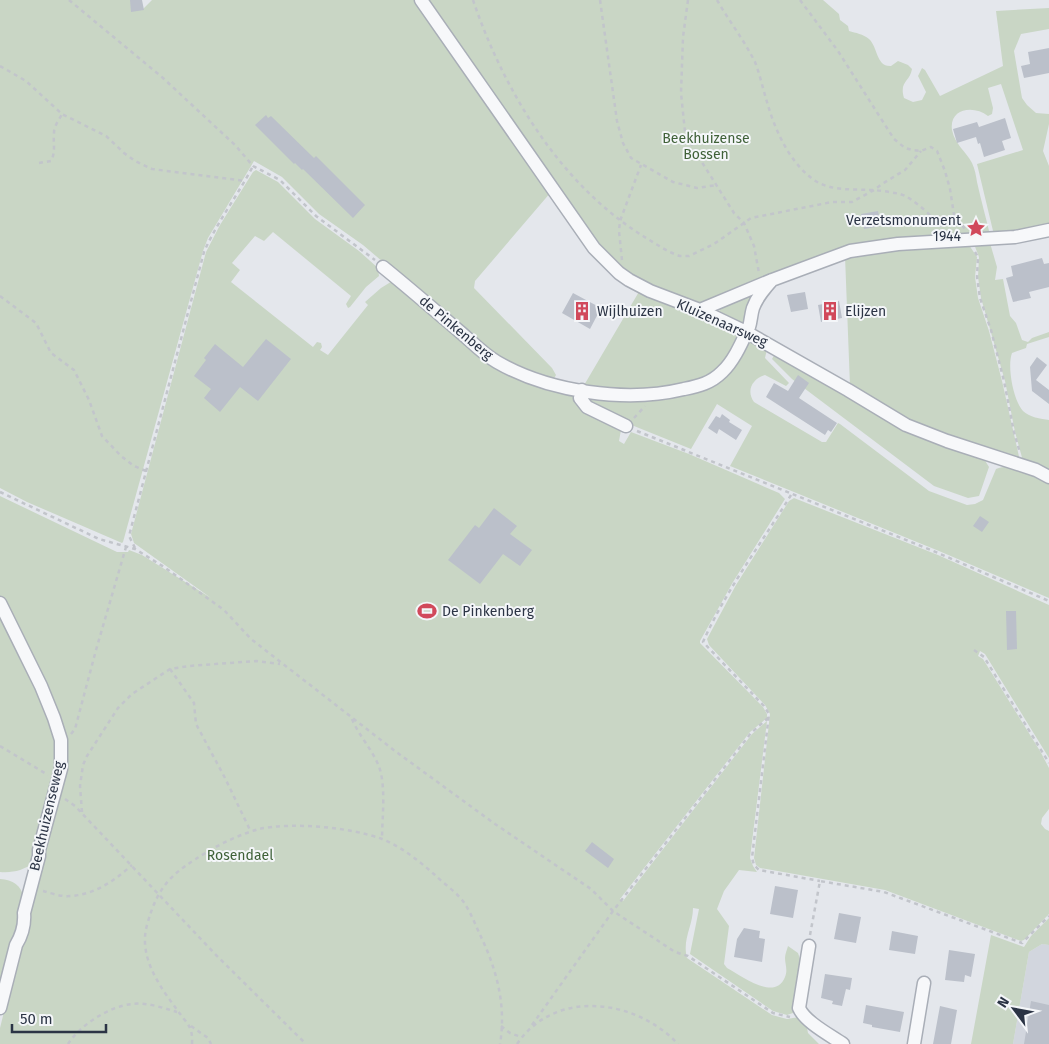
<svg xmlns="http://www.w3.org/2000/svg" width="1049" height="1044" font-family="'Fira Sans',sans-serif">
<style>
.built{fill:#d2d6de}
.green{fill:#c9d6c5}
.building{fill:#bbc0ca}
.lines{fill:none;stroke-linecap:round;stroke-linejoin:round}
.street-casing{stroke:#a9aeb7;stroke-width:15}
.path{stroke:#c2c5cb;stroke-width:2.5;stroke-dasharray:4 4;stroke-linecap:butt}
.street{stroke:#f7f8fa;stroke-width:12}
.labels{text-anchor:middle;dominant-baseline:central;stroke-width:4;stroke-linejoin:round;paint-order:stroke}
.park-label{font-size:14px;fill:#3f6138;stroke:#f4f6f9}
.poi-label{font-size:14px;fill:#2b3445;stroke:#f4f6f9;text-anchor:start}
.street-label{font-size:14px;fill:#2b3445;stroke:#f4f6f9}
</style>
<rect width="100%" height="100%" fill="#e4e7ec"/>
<path class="built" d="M1042,944l7,1v99h-36l16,-92z"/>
<path class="green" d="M0,0h136l-2,3 8,7 10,-10h265l134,192 -76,89 -1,7 78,80 4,7 -3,5 -56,-21 -134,-114 -44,-31 -37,-37 -28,-16 -46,77 -5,13 -80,291 -1,1 -95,-41 -27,-14z
M425,0h398l16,14 1,6 8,6 1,5c7,2 14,3 20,8 9,8 7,28 22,27l7,-5 10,4 4,4c-2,13 -13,12 -8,29l9,4 9,-2 4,-8 -8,-16 4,-8 3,2 15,26 63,-30 -7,-55 53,-3v21l-28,5 -7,17 8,47 5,7 9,8 13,1v10l-6,27 6,15v61l-55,8 -17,-71 46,-14 -22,-66 -13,4 5,20 -1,6 -4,2c-14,-11 -39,-8 -36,14 3,15 14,21 20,33 3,6 4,13 5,19 4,18 9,36 13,53l-92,6 -180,58 -22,5 -66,-27 -21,-18z
M256,170l22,12 37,37 44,32 19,17 1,8 -13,11 -16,20 -2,1 -2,-4 5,-8 -78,-64 -9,9 -9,-5 -23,27 8,7 -9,12 82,65 4,-5 4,1 1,4 -2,3 8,5 40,-50 -3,-3 16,-14 13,-8 99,84 83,29 45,37 -2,11 5,3 7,-12 58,22 90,39 6,6 -52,83 -33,59v2l63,64 4,7v4l-17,14 -130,167 3,2 129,-167 15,-13 -17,137 3,8 4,6 -18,-2 -15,21 -7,18 12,17 -5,38 3,4c15,8 48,34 58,9 3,-7 0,-13 0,-19 0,-4 2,-8 3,-12l10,7 4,12 -9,48 -6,2 -14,-4 -83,-57 9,-45 -6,-1c0,18 -11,31 -6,50l85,57 15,4 12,-2 7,6 2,10 11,11h-819v-16l66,-266 -66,-164v-102l117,56h11l1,-2 13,5 69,43 -77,-55 -3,-9 75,-282 14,-27 33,-53z
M990,243l7,24 -2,13 8,-1 7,37 6,7 6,17 6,2 4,-4 17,-6v5l-22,7 -1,4 -14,5c-5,13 1,47 11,58 6,6 18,8 26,9v52l-26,-11 -8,-29 -10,-51 -24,-83 -3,-21 1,-20 -5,-13z
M969,245l8,12 -2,20 3,21 11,33 13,50 18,80 -112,-40 -58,-35 -5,-130 23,-5z
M757,289l-14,37 -24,-13 1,-5z
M640,290l59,25 39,18 1,8 -9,15 -20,21 -68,16 -59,-6z
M748,339l19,10 -2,9 24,25 -3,3 -21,-11c-13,4 -19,16 -11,27l68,40h4l12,-19 2,1 89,67 38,14 8,-1 8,-4 13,-31c17,-7 37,4 53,13v116l-110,-47 -209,-85 22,-40 -35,-22 -26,45 -57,-23 -46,-22 -3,-10 116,-5z
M776,352l208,107 5,8 -10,29 -11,2 -34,-12 -142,-107 -20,-20z
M794,498l144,57 111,50v153l-64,-104 -5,-3 -2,5 5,3 57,92 9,17v41l-7,9 -1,6 4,5 4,2v83l-25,26 -3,1 -136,-51 -125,-22 -4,-3 -2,-7 16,-144 -5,-9 -56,-60 -2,-6 29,-54 53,-84z
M0,612l51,107 7,40 -24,104c-11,7 -20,10 -34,9z
M0,879c13,1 21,6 24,19l-24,93z
M1049,918v27l-7,-1 -13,8 -16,92h-42l20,-109 33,12 7,-11z"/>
<path class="building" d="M130,0h12l2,10 -13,2z
M1049,48v25l-25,5 -3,-12 9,-2 -2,-12z
M266,115l2,3 3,-2 43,42 2,-2 49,49 -12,13 -50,-49 -1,1 -7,-7 -1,1 -39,-39z
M1005,118l6,20 -9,3 3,9 -21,7 -4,-14 -2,1 -2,-7 -19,6 -4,-14 24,-7 2,5z
M878,211l3,15 -17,3 -3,-15z
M1042,258l2,6 5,-1v24l-20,5 2,6 -18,4 -7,-24 7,-2 -2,-10z
M805,292l3,17 -17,3 -4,-17z
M573,293l28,15 -11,21 -28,-16z
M839,301l3,17 -21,4 -3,-17z
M266,339l25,20 -33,42 -18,-14 -20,25 -16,-14 7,-9 -17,-13 12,-16 -2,-2 11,-14 28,23z
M1037,357l10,8 -11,15 13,10v14l-17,-13 -2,-24z
M798,375l11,8 -10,15 38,25 -6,9 -3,-2 -3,5 -59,-38 8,-14 14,8z
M722,414l8,6 -1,2 13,8 -6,10 -17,-11 -2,5 -9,-6 8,-12 4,2z
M494,508l23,18 -7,8 22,16 -12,16 -17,-12 -23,30 -32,-24 27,-35 4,3z
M980,516l9,6 -7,10 -9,-6z
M1006,611h10l1,38 -10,1z
M592,842l22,17 -6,9 -23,-17z
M775,886l23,4 -5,28 -23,-4z
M839,913l22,4 -5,26 -22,-4z
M744,928l16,3 -1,7 6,1 -3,23 -28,-5 3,-18z
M892,931l26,5 -3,18 -26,-4z
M949,950l26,4 -4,23 -6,-2 -1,7 -19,-2z
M825,974l27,4 -2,12 -4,-1 -4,17 -10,-2 1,-3 -12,-3z
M1031,1001l18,4v39h-25z
M866,1005l38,7 -4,20 -28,-5v-2l-9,-2z
M940,1006l17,4 -6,34h-18z"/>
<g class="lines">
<g class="street-casing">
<path id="street" d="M421,0l173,248 25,25 10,7 21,11 50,19 46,22 102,58 58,35 41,16 89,29 13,7
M383,267c26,21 50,42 76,64 12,10 24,23 38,31 52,30 129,41 187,27 15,-3 27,-6 38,-17 12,-11 20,-30 27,-45 2,-6 2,-13 4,-19 4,-11 11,-19 19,-28
M700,310l72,-30 78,-29 48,-7 117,-7 34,-7
M582,390l-2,8 7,9 39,19
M0,603l41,83 13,32 7,22v29l-22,81v6l-15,57c1,12 -2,22 -8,32l-16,63
M809,946l-10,62c6,14 31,27 44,36
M914,1044l10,-61"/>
</g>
<path class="path" d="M69,0l94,78 72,67 18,21 27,14 36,36 59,44
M473,0c31,91 87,184 170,236 12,7 24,16 37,20h9l25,-12 37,-26 81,-16h20l22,-12 8,-6 23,-14 16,-19
M600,0l17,121 6,22 8,15 42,24 24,6 20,-3
M688,0l-5,37 -2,56 4,39 13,24 36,57 10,10 10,23 5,27
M717,0c12,21 27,40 38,62 5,13 8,27 12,40 8,28 22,60 47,78 16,11 37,9 55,10 10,0 21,2 31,4 12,3 36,25 43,36
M800,0l38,51 56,88 11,9 8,2 8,1 10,-4 6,4 8,20 5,18 4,26 11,14
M0,66l26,15 36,33 44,22 18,17 11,8 17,8 93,12
M39,163l12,-2c5,-10 2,-17 3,-28 0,-7 5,-13 8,-19
M975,252l3,5 -1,20 3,21 11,32 13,51 10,51 6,21
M622,260l-3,-29 1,-10 21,-56
M0,296l36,27 15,30 23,17 15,30 13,36 19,20 13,10 12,5
M634,418l11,-12
M637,431l301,122 111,48
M0,492l99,47 36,10 29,18 60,43 27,29 144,112 100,73 96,65 22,22 62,41 13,4 85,57 17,4
M791,495c-30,49 -65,95 -88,147l61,64 5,8 -17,144 2,7 5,5 61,11
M135,548l-6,-12 75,-284c13,-30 34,-57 49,-86
M974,650l10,7 65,106
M170,669l24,34 2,21 29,54 26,54
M352,719c6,15 18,28 25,43 10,19 5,56 5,77
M71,734l4,-5 21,-79 30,-103
M0,746l48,29
M65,799l10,7 141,149 90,89
M82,812l-2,-26 3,-21 4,-9 31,-48 14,-14 38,-25 19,-3 67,-5 24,3
M43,891c8,2 18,6 27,5 24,-1 44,-15 62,-31
M810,935l10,-54 64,11 138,51 27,-27
M532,1025l81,-114 138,-178 17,-15
M191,1026l17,12 3,6
M501,1026l9,7 11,4
M68,1044c12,-19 42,-38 64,-40 15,-2 31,4 45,8
M192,1044c1,-18 -5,-20 -14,-33 -18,-24 -40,-54 -31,-86 11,-40 25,-52 60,-73 15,-9 34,-18 52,-23 33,-7 91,-2 123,10 20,8 37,22 53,36 9,9 23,18 30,29 7,11 12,25 18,37 15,33 23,67 17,103
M517,1044c38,-56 119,-45 161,0"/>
<use href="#street" class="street"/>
</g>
<defs>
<g id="sight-bare" transform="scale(1.5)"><path d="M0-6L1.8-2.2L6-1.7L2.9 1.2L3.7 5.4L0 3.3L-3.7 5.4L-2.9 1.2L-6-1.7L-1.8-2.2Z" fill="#d1495b" stroke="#f4f6f9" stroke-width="2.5" paint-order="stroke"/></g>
<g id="building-bare" transform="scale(1.5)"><path d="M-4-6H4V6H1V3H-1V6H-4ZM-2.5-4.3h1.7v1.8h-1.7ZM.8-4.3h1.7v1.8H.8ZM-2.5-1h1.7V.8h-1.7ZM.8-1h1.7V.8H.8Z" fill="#d1495b" stroke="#f4f6f9" stroke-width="2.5" paint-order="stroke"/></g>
<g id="stadium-bare" transform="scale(1.5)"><path d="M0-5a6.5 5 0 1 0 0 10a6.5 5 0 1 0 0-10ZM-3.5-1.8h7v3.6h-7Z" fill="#d1495b" stroke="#f4f6f9" stroke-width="2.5" paint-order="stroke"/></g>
</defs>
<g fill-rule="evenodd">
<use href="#sight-bare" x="976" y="228"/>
<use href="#building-bare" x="582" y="311"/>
<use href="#building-bare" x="830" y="311"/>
<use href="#stadium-bare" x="427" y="611"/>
</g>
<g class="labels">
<g class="park-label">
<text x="706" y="138">Beekhuizense<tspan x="706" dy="16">Bossen</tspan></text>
<text x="240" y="855">Rosendael</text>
</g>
<g class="poi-label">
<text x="961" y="220" text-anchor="end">Verzetsmonument<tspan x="961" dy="16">1944</tspan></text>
<text x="597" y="311">Wijlhuizen</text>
<text x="845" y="311">Elijzen</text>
<text x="442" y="611">De Pinkenberg</text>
</g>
<g class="street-label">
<text transform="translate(722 323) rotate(24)">Kluizenaarsweg</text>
<text transform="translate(456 328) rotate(40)">de Pinkenberg</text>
<text transform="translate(47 816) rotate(-77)">Beekhuizenseweg</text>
</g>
</g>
<g transform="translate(1014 1009) rotate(302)" stroke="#f4f6f9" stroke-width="4" paint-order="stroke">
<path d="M0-4L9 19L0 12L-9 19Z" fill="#2b3445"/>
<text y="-8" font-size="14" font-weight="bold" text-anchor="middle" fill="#2b3445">N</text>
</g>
<path d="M12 1024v8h94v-8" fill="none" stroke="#2b3445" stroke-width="2.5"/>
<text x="20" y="1024" font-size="15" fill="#2b3445" stroke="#f4f6f9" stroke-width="4" paint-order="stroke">50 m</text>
</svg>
